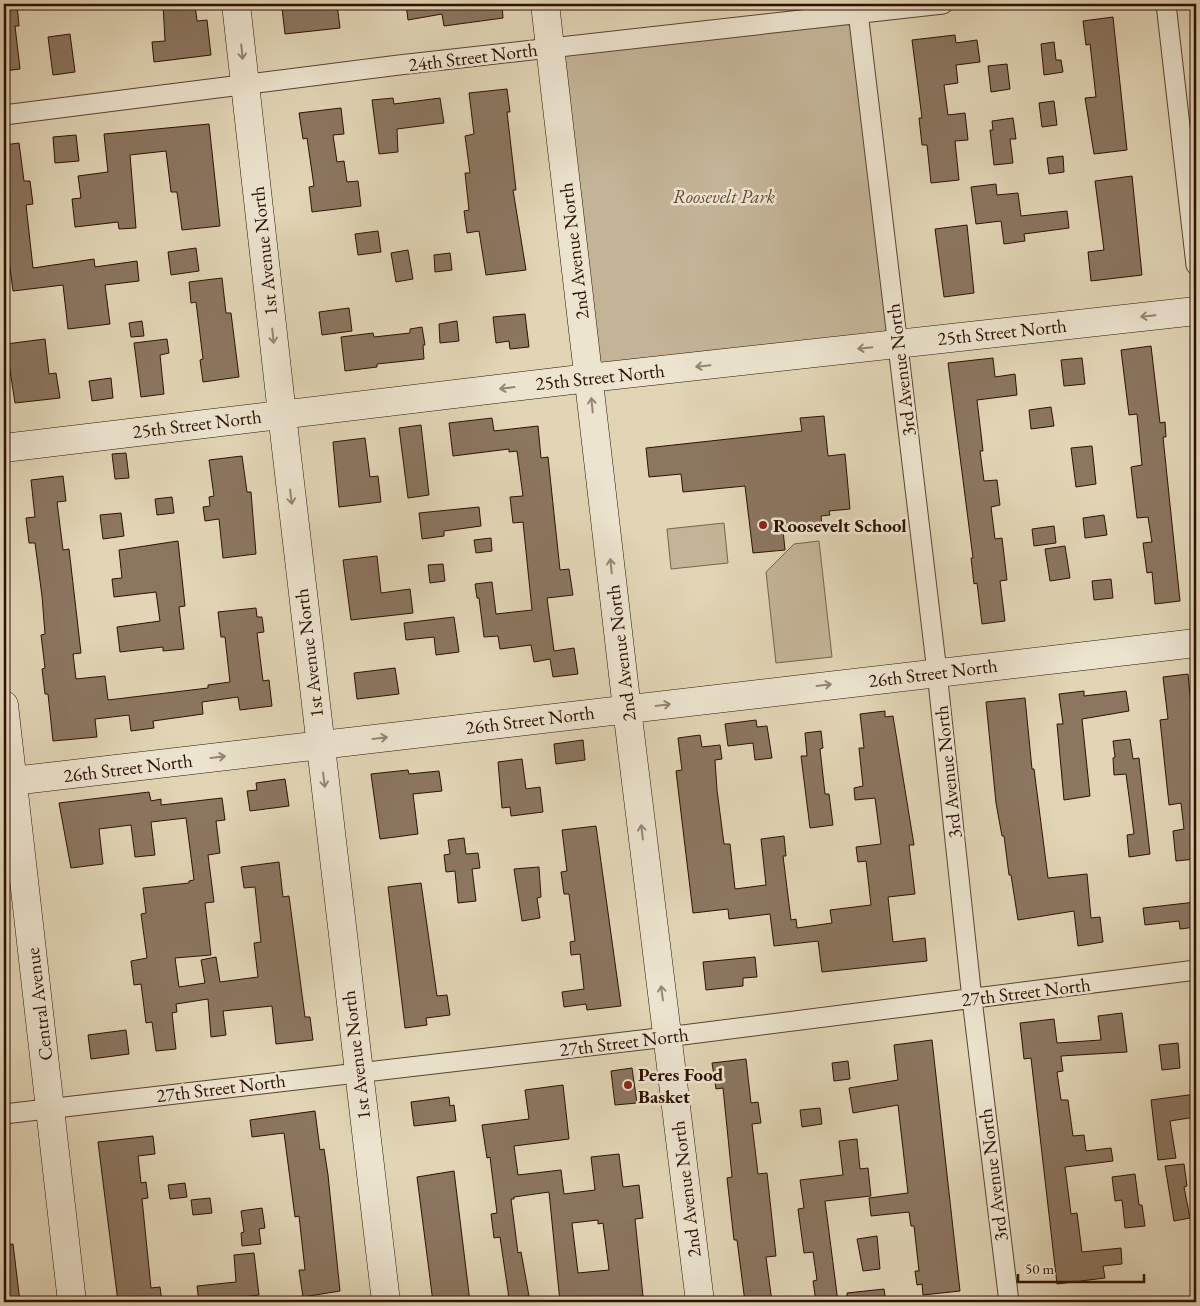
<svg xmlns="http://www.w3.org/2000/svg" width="1200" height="1306" font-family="'EB Garamond',serif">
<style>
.green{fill:#c3b497;stroke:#78624d}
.building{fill:#8b7660;stroke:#2e1003;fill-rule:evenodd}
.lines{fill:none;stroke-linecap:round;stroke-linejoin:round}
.street-casing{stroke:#5b4130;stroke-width:21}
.secondary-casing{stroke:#2e1003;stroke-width:29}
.street{stroke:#ece4cf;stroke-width:19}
.secondary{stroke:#ece4cf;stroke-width:28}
.oneway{stroke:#968573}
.poi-dot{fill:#8f2418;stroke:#ece4cf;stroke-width:2}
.labels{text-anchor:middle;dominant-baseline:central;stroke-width:5;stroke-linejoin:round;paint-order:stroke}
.street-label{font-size:19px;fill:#2e1003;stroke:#ece4cf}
.park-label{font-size:19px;font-style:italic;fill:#624937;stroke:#ece4cf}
.poi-label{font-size:19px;font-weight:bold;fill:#2e1003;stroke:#ece4cf;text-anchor:start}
</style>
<rect width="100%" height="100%" fill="#e1d5b5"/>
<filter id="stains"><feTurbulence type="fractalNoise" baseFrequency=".004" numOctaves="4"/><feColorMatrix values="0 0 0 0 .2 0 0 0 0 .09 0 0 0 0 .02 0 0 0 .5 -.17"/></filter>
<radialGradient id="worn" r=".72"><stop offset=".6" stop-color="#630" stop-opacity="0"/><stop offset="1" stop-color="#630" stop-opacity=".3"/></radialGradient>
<path class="green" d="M859,14l39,330 -309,34 -40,-330z
M724,523l4,40 -57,6 -4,-40z
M819,541l13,116 -56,6 -10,-91 28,-28z"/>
<path class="building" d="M17,4l2,22h-4l5,43 -16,2v-65z
M163,4h32l2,17 10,-1 4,35 -57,7 -2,-20 13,-1z
M320,4h17l3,24 -55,6 -3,-26z
M406,4h96l1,14 -59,8 -2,-12 -34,6z
M1113,17l14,133 -33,4 -9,-56 11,-1 -6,-53 -4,1 -3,-24z
M70,34l5,38 -22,3 -5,-38z
M955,35l1,8 21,-3 3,22 -24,3 2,18 -14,2 4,30 17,-2 3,27 -13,1 4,39 -28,3 -4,-38h-5l-3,-27h3l-10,-78z
M1054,42l2,18h5l2,12 -19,3 -3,-31z
M1007,64l3,25 -19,3 -3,-26z
M507,89l3,23h-3l9,78h-3l13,80 -40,5 -7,-44 -12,2 -3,-22 5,-1 -4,-37h5l-5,-37 9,-2 -5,-41z
M393,98l1,6 46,-6 4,25 -47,6 1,23 -19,2 -7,-54z
M1054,101l3,24 -15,2 -3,-24z
M341,108l3,26 -11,1 4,27 7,-1 3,21 11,-1 3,25 -49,6 -3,-25 5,-1 -7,-48 -4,1 -4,-26z
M1013,118l3,21h-6l3,24 -19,2 -4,-35h3l-1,-9z
M209,124l11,102 -38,4 -5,-38h-6l-5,-41 -36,4 6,73 -17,1 -1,-7 -43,5 -3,-28 9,-1 -3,-22 30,-4 -4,-38z
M76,135l3,26 -24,2 -2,-26z
M19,143l5,38h6l3,23 -7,1 7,63 61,-9 1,8 42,-6 2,20 -34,4 5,39 -42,5 -5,-44 -50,6 -5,-38 -4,1v-109z
M1063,156l1,16 -15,2 -2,-16z
M1132,176l10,99 -51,6 -3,-29 16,-2 -9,-69z
M996,184l1,11 21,-2 3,23 46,-5 2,17 -45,6 1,7 -21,3 -3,-23 -25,3 -5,-37z
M967,225l7,68 -30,4 -9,-68z
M378,231l3,21 -23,3 -3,-21z
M196,248l3,23 -28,4 -3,-23z
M408,250l5,29 -17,3 -5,-29z
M450,253l2,17 -17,2 -1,-17z
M222,278l4,35h5l8,64 -36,5 -3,-22 3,-1 -7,-57 -5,1 -2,-21z
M349,308l3,23 -30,4 -3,-23z
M525,314l4,33 -19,2 -1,-8 -13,2 -3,-26z
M142,321l2,15 -13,1 -2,-14z
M457,321l2,20 -19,2 -1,-19z
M422,327l3,18h-2l1,14 -47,5v3l-32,4 -4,-34 32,-4 1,4 36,-4v-4z
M45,339l4,35 7,-1 4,25 -45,5 -9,-59z
M167,339l2,14 -9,2 4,39 -23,3 -7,-54z
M1151,346l9,77 5,-1 1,15h-3l17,164 -25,3 -3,-32 -5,1 -4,-30 9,-1 -4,-25 -11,1 -6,-51 11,-2 -5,-51 -8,1 -8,-65z
M993,358l2,19 20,-3 2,21 -40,5 6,51h-3l4,30 13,-1 3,25 -9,2 4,32 7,-1 5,42 -7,1 5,40 -23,3 -5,-41 -3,1 -3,-26h2l-25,-195z
M1082,358l3,26 -21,2 -3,-26z
M111,378l2,20 -21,3 -3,-20z
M1051,407l3,19 -23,3 -2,-19z
M824,416l4,40 17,-2 5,55 -21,2 1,4 -9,1 1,10 -39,4 2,20 -32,3 -8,-67 -62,6 -2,-18 -32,3 -3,-29 156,-17 -2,-13z
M492,418l2,13 44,-5 3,32 7,-1 12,113 9,-1 4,26 -26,3 7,53 20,-3 4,26 -25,3 -3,-18 -16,3 -3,-17 -31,4 -2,-13 -14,1 -5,-39h-2l-2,-14 17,-2 4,32 36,-4 -9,-88 -10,1 -3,-26 13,-1 -6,-45 -8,1v-3l-56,7 -4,-33z
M421,425l8,70 -21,3 -9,-70z
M365,438l5,39 8,-1 3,26 -42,5 -6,-65z
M1092,446l4,38 -20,3 -5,-39z
M126,453l3,25 -14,1 -3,-25z
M242,456l5,36h4l5,62 -33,4 -4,-39 -14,2 -2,-14 7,-1 -1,-9 5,-1 -5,-36z
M63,476l3,25 -9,1 6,48 6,-1 12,104 -8,1 3,25 29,-3 3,24 100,-12v-3l22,-3 -5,-45h-4l-3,-25 38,-4 1,9h5l2,15 -7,1 6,48 6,-1 3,26 -32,4 -2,-13 -36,5 1,12 -50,7 1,7 -23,3 -2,-16 -34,4 2,18 -44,4 -5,-47h-3l-3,-25 3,-1 -4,-33 4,-1 -3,-38 -7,-53h-6l-3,-25 9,-1 -4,-37z
M172,497l2,16 -17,2 -2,-16z
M479,507l2,19 -37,5v5l-22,3 -3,-26z
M121,513l3,23 -21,3 -3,-24z
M1104,515l3,20 -22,3 -2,-20z
M1054,526l2,17 -22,3 -2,-17z
M491,538l1,13 -16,2 -2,-13z
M178,541l7,65 -6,1 5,42 -21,2v-4l-43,5 -3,-25 43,-6 -4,-29 -42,5 -2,-18 10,-1 -3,-28z
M1065,546l5,32 -20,3 -5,-32z
M377,556l4,37 29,-4 3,24 -62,7 -8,-60z
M443,564l2,17 -15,2 -2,-18z
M1111,579l2,19 -19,2 -2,-19z
M454,617l5,35 -23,3 -2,-18 -28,3 -2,-17z
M395,668l4,26 -42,5 -3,-26z
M1188,674l8,82v103l-20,2 -3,-30 11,-2 -3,-26 -12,2 -9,-85 8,-1 -5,-42z
M1084,691v5l42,-5 3,20 -47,8 8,77 -26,4 -7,-76h6l-4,-30z
M1025,698l7,71h2l14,109 39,-4 4,44 9,-1 3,25 -25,4 -4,-35 -56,9 -7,-45h-2l-5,-39h-2l-6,-33 -10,-101z
M885,711v6l8,-1 21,129h-5l6,49 -27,3 5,45 32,-4 2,23 -105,11 -4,-31 -44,5 -4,-32 -41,5 -1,-10 -35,4 -17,-142 6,-1 -4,-32 22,-3 2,12 18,-2 2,14 -7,1 2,30 7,54h6l5,45 31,-4 -5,-46 23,-3 2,20h-3l8,64 5,-1 1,9 35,-5 -2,-13 41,-5 -5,-44 -8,1 -2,-15 25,-3 -6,-46 -20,2 -1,-12 9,-2 -4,-38h5l-4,-34z
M756,720l1,7 10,-1 5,32 -17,2 -2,-17 -25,3 -3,-22z
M821,731l2,17 -3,1 5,45h4l4,31 -23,3 -9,-72h6l-2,-23z
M1130,739l3,20 6,-1 11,96 -21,3 -2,-22 7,-1 -8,-60 -12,1 -1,-17 2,-1 -2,-16z
M583,740l2,20 -29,4 -2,-20z
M522,759l4,30 14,-2 3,25 -32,4 -1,-9 -8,1 -4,-46z
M408,770l1,4 30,-3 3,20 -29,3 5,40 -38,5 -9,-65z
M285,779l4,27 -39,5 -3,-20 10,-1 -1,-7z
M149,792l2,9 10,-2v6l61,-7 3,22 -9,1 4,32 -12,2 6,47 -9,1 6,52 -36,3 4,29 26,-4 -4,-23 15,-3 4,25 38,-5 -4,-34 7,-1 -6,-55 -11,1 -3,-21 38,-5 4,35 6,-1 16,121h5l3,23 -37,4 -4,-38 -49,5 3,24 -15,2 -3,-38 -32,5 1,8 -5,1 4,36 -20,2 -4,-29 -6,1 -5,-39 -7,1 -3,-24 16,-3 -6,-44 5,-1 -3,-25 46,-5v-2l5,-1 -8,-62 -35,4 4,33 -20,2 -4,-32 -32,4 4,35 -32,4 -12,-65z
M596,826l25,180 -34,4 -1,-6 -22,3 -2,-15 22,-3 -4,-35 -9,1 -1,-13 5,-1 -6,-47h-5l-3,-22 6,-1 -5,-41z
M464,838l2,16 12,-1 2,15 -8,1 4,32 -18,2 -3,-32 -9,1 -2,-17 6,-1 -2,-14z
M539,867l2,30 -4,1 3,20 -18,3 -8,-52z
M421,883l16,113 10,-1 3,20 -24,3 1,7 -22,3 -17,-141z
M1196,902v25l-16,2 -1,-8 -34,4 -2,-17z
M755,957l2,20 -14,1v8l-37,4 -3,-28z
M1122,1013l5,39 -66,4 2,15 -6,1 4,28h7l5,36 11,-1 2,16 25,-3 2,13 -48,6 6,47 6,-1 5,39 39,-4 1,16 -19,2 2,12 -48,6 -26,-226 -7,1 -4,-36 34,-4 3,24 44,-3 -3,-24z
M126,1030l3,24 -38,5 -3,-24z
M932,1040l28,251 -37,4 -1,-11 -5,1 -2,-14h4l-5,-45h-3l-2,-14 -38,4 -2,-18 39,-5 -10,-88 -45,8 -4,-25 49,-8 -4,-35z
M1178,1043l2,25 -18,2 -3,-25z
M746,1059l5,44 7,-1 3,21 -9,1 6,50 9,-1 9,83 -10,1 6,45h-27l-8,-62h-3l-7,-62 5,-1 -9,-89 -7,1 -4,-26z
M848,1061l2,18 -16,2 -2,-18z
M632,1068l5,35 -22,2 -4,-34z
M563,1085l6,54 -55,7 4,29 43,-5 3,24 31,-4 -4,-33 28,-3 4,33 16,-2 4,33 -8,1 8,77 -29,3v3h-14v-5l-40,5 -11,-110 -35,5v2h-3l7,54 3,-1 8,44 -20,2 -9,-61 -6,1 -3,-24 6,-1 -7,-56 -3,1 -5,-33 47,-6 -4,-29zM598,1220v4l5,-1 6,47 -31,3 -6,-50z
M1196,1094v23l-26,4 6,37 -18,2 -7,-60z
M449,1097l1,9 4,-1 2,16 -42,5 -3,-24z
M820,1108l2,16 -20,3 -2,-17z
M315,1111l5,39 4,-1 4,26 12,116 -37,6 -4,-27h6l-6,-54 -4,1 -11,-84 -32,4 -2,-17z
M153,1136l2,18 -17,2 3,27 5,-1 2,16 -6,1 9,89 9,-1 2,15h-44l-20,-160z
M857,1139l3,30 8,-1 3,28 -46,5 13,101h-22l-3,-21 4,-1 -4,-28 -9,1 -6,-44 6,-1 -4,-28 43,-5 -4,-34z
M1184,1164l3,22 -3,1 6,31 -16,3 -9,-55z
M454,1171l16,131h-37l-16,-125z
M1135,1174l4,31h3l3,21 -20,2 -3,-28 -7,1 -3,-24z
M185,1183l2,14 -17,2 -2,-14z
M210,1198l2,15 -19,2 -2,-15z
M262,1208l3,20 -6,1 2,15 -19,2 -1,-13 3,-1 -3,-21z
M877,1236l3,33 -17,2 -6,-32z
M13,1244l7,58h-16v-57z
M254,1253l5,42 -41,5v2h-19l-2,-16 39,-4 -2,-27z
M884,1289l2,13h-39v-9z"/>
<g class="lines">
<g class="street-casing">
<path id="street" d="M857,4l80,668 35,327 37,303
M1166,4l30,261
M4,115l395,-50 544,-61
M4,1114l663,-77 529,-67"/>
</g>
<g class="secondary-casing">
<path id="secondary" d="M236,4l46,410 104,888
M545,4l82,705 73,593
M4,448l585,-70 607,-67
M4,705l68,597
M4,782l1192,-139"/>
</g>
<use href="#street" class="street"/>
<use href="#secondary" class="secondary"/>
</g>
<defs><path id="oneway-shaft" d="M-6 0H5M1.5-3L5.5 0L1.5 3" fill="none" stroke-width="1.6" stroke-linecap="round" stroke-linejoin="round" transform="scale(1.25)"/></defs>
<g class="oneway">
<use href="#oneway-shaft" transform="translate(242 52) rotate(84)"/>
<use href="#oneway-shaft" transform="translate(1148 316) rotate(174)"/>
<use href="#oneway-shaft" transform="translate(273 336) rotate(84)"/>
<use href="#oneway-shaft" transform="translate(865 348) rotate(174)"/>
<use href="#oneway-shaft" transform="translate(703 366) rotate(174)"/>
<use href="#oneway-shaft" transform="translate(507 388) rotate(173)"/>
<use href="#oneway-shaft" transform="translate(592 405) rotate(-96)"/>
<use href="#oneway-shaft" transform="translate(291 497) rotate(83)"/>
<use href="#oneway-shaft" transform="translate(611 566) rotate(-96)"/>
<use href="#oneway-shaft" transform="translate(824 685) rotate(-7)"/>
<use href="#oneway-shaft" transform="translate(663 705) rotate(-7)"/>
<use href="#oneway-shaft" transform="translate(380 738) rotate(-7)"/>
<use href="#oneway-shaft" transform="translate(218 757) rotate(-7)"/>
<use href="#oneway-shaft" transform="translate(324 780) rotate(83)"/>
<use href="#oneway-shaft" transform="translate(642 832) rotate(-97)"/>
<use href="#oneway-shaft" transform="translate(662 993) rotate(-97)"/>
</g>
<g class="poi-dot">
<circle cx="763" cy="525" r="5"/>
<circle cx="628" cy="1085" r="5"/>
</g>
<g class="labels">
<g class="street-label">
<text transform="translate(473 57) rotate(-7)">24th Street North</text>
<text transform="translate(264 251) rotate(-96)">1st Avenue North</text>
<text transform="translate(574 251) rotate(-97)">2nd Avenue North</text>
<text transform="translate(1002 332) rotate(-6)">25th Street North</text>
<text transform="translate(901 370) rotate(-97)">3rd Avenue North</text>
<text transform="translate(600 377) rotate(-6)">25th Street North</text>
<text transform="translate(197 424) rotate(-7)">25th Street North</text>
<text transform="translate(309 653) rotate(-97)">1st Avenue North</text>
<text transform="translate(621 653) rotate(-97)">2nd Avenue North</text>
<text transform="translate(933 673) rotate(-7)">26th Street North</text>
<text transform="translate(530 720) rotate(-7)">26th Street North</text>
<text transform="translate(128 768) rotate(-7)">26th Street North</text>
<text transform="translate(948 772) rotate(-96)">3rd Avenue North</text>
<text transform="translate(1026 992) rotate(-7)">27th Street North</text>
<text transform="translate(39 1004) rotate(-97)">Central Avenue</text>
<text transform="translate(624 1042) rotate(-7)">27th Street North</text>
<text transform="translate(356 1055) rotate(-97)">1st Avenue North</text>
<text transform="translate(221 1088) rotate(-7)">27th Street North</text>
<text transform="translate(993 1175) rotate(-97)">3rd Avenue North</text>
<text transform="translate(686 1189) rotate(-97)">2nd Avenue North</text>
</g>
<g class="park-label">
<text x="724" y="196">Roosevelt Park</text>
</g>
<g class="poi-label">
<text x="773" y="525">Roosevelt School</text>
<text x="638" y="1074">Peres Food<tspan x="638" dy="22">Basket</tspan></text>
</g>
</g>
<rect width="1200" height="1306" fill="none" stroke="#e1d5b5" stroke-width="20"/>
<rect x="5" y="5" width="1190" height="1296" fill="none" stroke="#2e1003" stroke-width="2.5"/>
<rect x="10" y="10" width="1180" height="1286" fill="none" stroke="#2e1003"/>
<path d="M1018 1274v8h126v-8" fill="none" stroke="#2e1003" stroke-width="2.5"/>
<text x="1025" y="1274" font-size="15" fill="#2e1003" stroke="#ece4cf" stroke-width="4" paint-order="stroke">50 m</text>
<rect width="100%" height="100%" filter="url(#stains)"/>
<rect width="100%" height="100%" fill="url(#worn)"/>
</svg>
